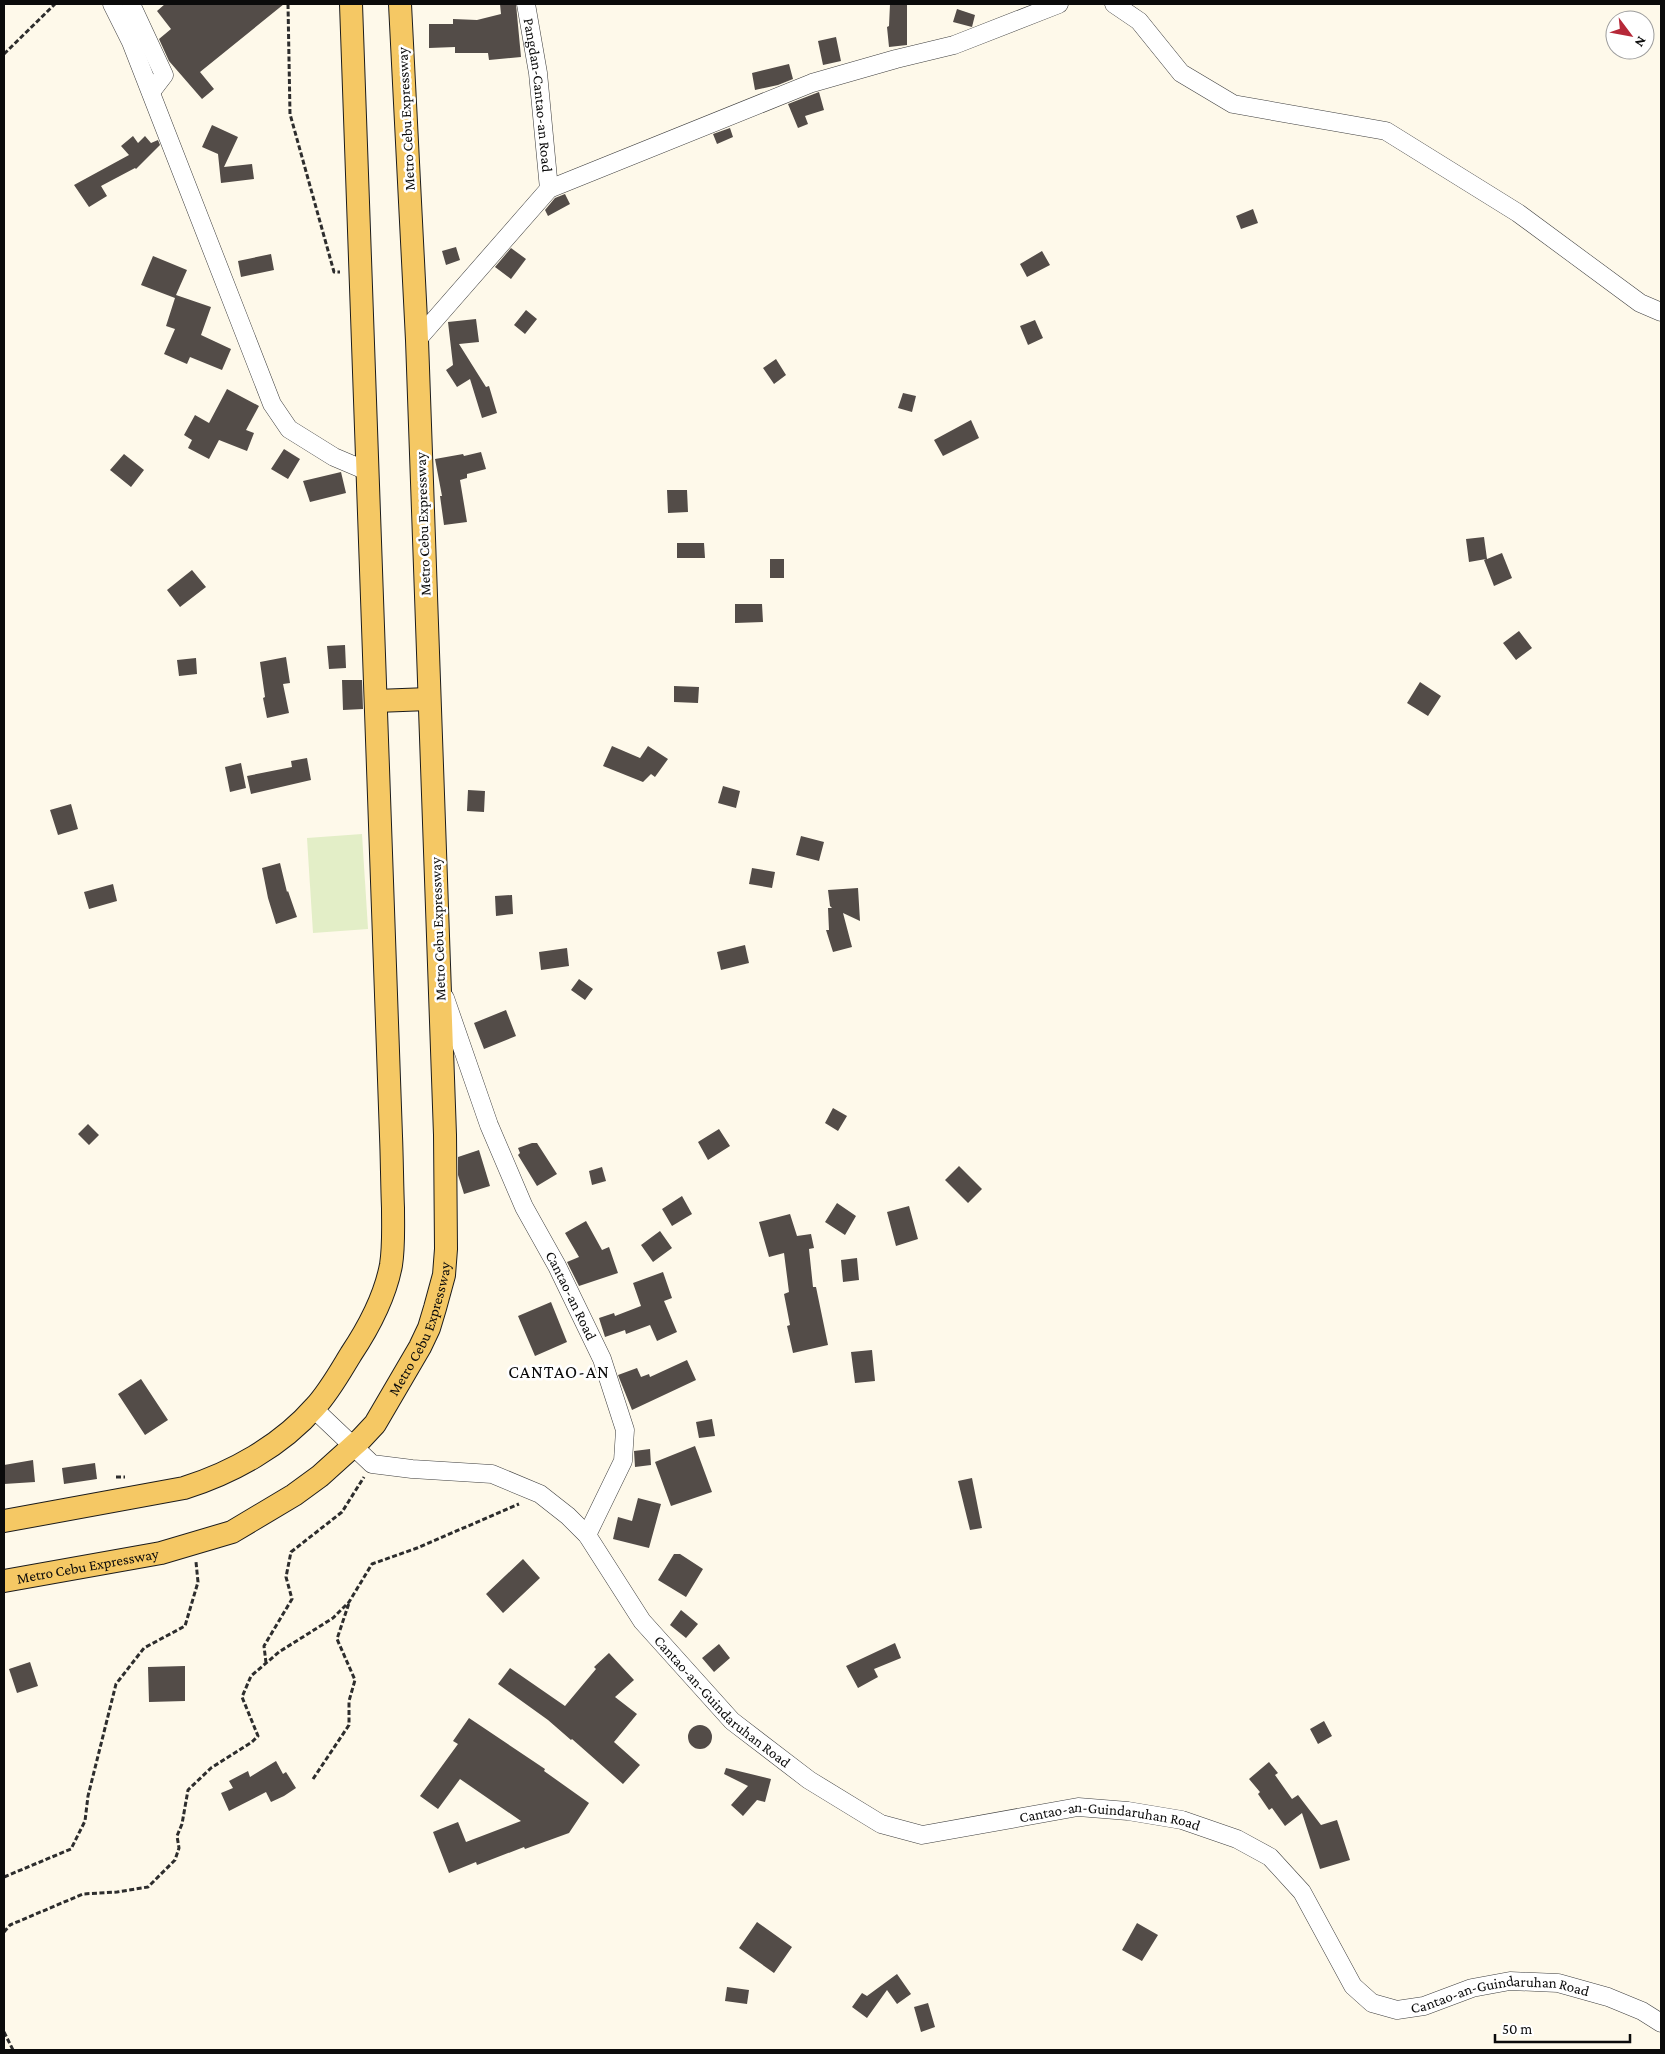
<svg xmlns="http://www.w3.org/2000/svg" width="1665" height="2054" font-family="'Crimson Pro',serif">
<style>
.pitch{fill:#e3eec7}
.building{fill:#534c48}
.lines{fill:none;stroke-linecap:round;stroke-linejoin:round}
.minor-casing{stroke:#3e3e3e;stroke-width:19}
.major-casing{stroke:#1c1c1c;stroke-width:24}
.path{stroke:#2d2d2d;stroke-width:3;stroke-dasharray:5 2.5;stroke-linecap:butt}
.minor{stroke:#fff;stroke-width:18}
.major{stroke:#f5c864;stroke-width:22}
.labels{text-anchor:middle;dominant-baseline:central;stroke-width:5;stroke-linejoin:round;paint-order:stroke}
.street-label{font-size:15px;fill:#0b0b0b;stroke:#fff}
.quarter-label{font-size:18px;letter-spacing:1px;fill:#0b0b0b;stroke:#fff}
</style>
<rect width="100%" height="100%" fill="#fef9ea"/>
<path class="pitch" d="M362,834l6,95 -55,4 -6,-95z"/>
<path class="building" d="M165,4h119l-84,68 14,17 -12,10 -33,-38 -10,-22 12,-10 -14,-18z
M500,4h16l5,53 -32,3 -1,-7h-33v-6l-26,1v-24h24v-5l24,1 24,-6z
M890,4h17v41l-18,2 -2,-20 2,-1z
M957,9l18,6 -3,12 -19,-5z
M836,37l5,24 -18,4 -5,-24z
M789,64l4,15 -15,6 -23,5 -3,-17z
M819,92l5,18 -19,6 3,8 -10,4 -10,-24z
M212,125l26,12 -14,30 28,-3 2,15 -33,4 -3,-29 -16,-7z
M730,128l3,9 -16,7 -4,-10z
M133,136l5,7 7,-7 6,7 7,-3 2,5 -24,24 -1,-1 -34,18 6,10 -18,11 -15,-22 55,-30 -8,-9z
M565,194l5,10 -22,12 -3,-6 10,-12z
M1253,209l5,14 -17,6 -5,-13z
M456,247l4,13 -14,5 -4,-14z
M511,248l15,11 -15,20 -16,-12z
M1042,251l8,14 -23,12 -7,-13z
M271,254l3,16 -33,7 -3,-16z
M153,256l34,14 -11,25 35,12 -10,28 30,14 -9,21 -32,-13 -3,7 -23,-10 11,-25 -9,-3 9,-28 -34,-13z
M526,310l11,9 -12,15 -11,-9z
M476,319l3,23 -20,2 27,43 3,-1 8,27 -15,5 -12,-39 -13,8 -11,-17 7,-5 -5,-43z
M1035,320l8,18 -15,7 -8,-19z
M776,359l10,16 -12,9 -11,-16z
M227,389l32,17 -13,24 8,3 -7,18 -28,-11 -10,19 -21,-11 4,-8 -8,-5 11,-20 14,8z
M903,393l13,3 -4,16 -14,-4z
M971,420l8,18 -36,18 -9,-16z
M284,449l16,10 -12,20 -17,-10z
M481,452l5,17 -19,5v4l-7,2 7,42 -23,3 -4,-29h2l-7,-37 28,-5 1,2z
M124,454l20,16 -13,17 -21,-17z
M341,472l5,21 -36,9 -7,-21z
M667,490h20l1,22 -20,1z
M1484,537l3,22 15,-6 10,25 -18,8 -10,-26 2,-1 -17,3 -3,-23z
M677,543h27l1,15h-28z
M770,559h14v19h-14z
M192,570l14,17 -26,20 -13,-17z
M735,604h27l1,18 -28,1z
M1519,631l13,17 -16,12 -13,-17z
M345,645l1,23 -17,1 -2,-23z
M286,657l4,26 -7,1 6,29 -22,5 -4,-20 2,-1 -5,-35z
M196,658l1,16 -18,2 -2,-16z
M342,680h20l1,29 -20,1z
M1420,682l21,14 -13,20 -21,-13z
M674,686l25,1 -1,16 -24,-1z
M612,746l28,12 8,-12 20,13 -13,18 -4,-3 -8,8 -40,-16z
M307,758l4,22 -60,14 -4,-18 45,-9 -1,-6z
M241,763l5,25 -16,4 -5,-25z
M723,786l17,5 -4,17 -18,-5z
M468,790l17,1 -1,21 -17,-1z
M71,804l7,25 -20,6 -8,-25z
M801,836l23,6 -5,19 -23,-6z
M280,863l7,29 1,-1 9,26 -21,7 -8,-26 -6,-30z
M752,868l23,4 -3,16 -23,-4z
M113,884l4,17 -28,8 -5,-17z
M858,888l2,33 -17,-8 9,34 -19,5 -7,-22h3l-1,-22h4l-2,-2 -2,-16z
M512,895l1,19 -17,2 -1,-20z
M745,945l4,18 -28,7 -4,-18z
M567,948l2,18 -28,4 -2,-18z
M579,979l14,10 -8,11 -14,-10z
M506,1010l10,26 -32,13 -10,-26z
M833,1108l14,8 -9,15 -13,-8z
M88,1124l11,11 -10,10 -11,-11z
M719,1129l11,17 -22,14 -10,-18z
M532,1143h5l20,31 -20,12 -19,-31 2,-2 -2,-5z
M479,1150l11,36 -26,8 -6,-19v-18z
M959,1166l23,23 -14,14 -23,-23z
M602,1167l4,14 -14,4 -3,-14z
M682,1196l10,18 -20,12 -10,-17z
M837,1203l19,13 -11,19 -20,-13z
M909,1206l9,33 -22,7 -9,-34z
M790,1214l7,22 14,-2 3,14 -5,1 4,38h3l12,58 -35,8 -6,-27 3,-1 -6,-31 5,-2 -5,-39 -15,4 -10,-35z
M586,1221l16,29 7,-3 9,26 -39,13 -12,-24 12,-5 -14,-24z
M660,1231l12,17 -19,14 -12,-17z
M857,1258l2,22 -16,2 -2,-22z
M663,1272l9,26 -8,3 13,31 -20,9 -7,-16 -24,9 -1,-4 -20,7 -6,-19 15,-5 1,3 26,-10 -8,-23z
M551,1302l16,40 -32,14 -17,-40z
M872,1350l3,31 -20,2 -4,-31z
M687,1360l9,20 -64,30 -14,-35 19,-7 4,9 8,-3 1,3z
M141,1379l27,41 -23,15 -27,-41z
M712,1419l3,17 -16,2 -3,-16z
M695,1446l17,46 -41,14 -16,-44z
M650,1449l1,16 -16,2 -1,-16z
M33,1460l2,22 -31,2v-19z
M95,1463l2,16 -33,5 -2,-16z
M972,1478l10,50 -12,2 -12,-49z
M638,1498l23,6 -12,44 -36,-9 5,-22 14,4z
M674,1554h6l23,15 -17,28 -28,-17z
M523,1559l17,19 -37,35 -17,-19z
M681,1610l17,14 -12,14 -16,-13z
M895,1643l6,15 -27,11 4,8 -20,11 -12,-22z
M719,1644l11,14 -16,14 -12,-14z
M609,1653l25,27 -19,17 22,17 -23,28 26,23 -17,19 -51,-45 -1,1 -23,-20 -50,-36 12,-16 55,38 31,-37 -2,-2z
M30,1662l8,24 -21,7 -8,-24z
M185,1666v35l-36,1 -1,-35z
M469,1718l76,51 -1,2 45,32 -20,30 -44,16 -1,-2 -47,18 -1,-3 -27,11 -16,-41 25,-10 8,20 55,-21 -61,-42 -22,30 -18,-13 38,-52 -5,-3z
M1324,1721l8,15 -14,8 -8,-15z
M688 1737a12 12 0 1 1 24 0a12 12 0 1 1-24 0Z
M276,1761l7,13 3,-2 10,16 -12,8 -13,6 -5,-10 -37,19 -8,-18 12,-5 -4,-7 19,-10 2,6z
M1269,1762l9,11 -3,2 17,24 6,-4 23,30 16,-5 13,40 -30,9 -18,-56 -17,13 -13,-18 -3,2 -11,-16 2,-2 -11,-13z
M726,1768l45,11 -6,23 -8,-2 -14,16 -12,-11 17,-19 -24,-12z
M757,1922l35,25 -18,26 -35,-25z
M1137,1923l21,12 -16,26 -20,-11z
M897,1974l14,20 -14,10 -10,-14 -20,28 -15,-11 10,-14 5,3z
M727,1987l22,3 -2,14 -22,-3z
M928,2003l7,24 -14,5 -7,-25z"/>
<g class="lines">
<g class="minor-casing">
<g id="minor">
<path d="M112,4l19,38 141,362 17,25 45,28 33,14"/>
<path d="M131,4l33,71 -13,17"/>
<path id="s1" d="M526,4l12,69 11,116"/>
<path d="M1114,4l25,17 42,52 52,31 153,27 132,82 122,90 21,9"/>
<path d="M417,340l132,-151 263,-106 84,-24 58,-14 105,-41"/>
<path id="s2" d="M445,998l44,127 35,82 33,59 45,93 23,71 -2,31 -36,74"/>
<path id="s3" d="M314,1409l58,55 40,5 80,5 48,20 28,22 19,19 55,86 90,100 77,59 72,44 41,11 156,-28 50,4 54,9 55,19 33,18 32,35 51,94 19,17 25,7 27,-4 48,-18 38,-7 48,2 50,14 34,14 19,12"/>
</g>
</g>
<g class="major-casing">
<g id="major">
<path d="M376,701l53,-2"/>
<path d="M4,1521l180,-33c48,-15 97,-42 131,-81 14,-15 25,-35 36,-53 18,-27 34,-57 40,-89 3,-19 2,-38 2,-57 -1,-24 -1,-48 -2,-72l-40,-1132"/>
<path id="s4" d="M4,1581l157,-28 71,-21 62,-37 26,-19 41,-37 14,-15 45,-77 9,-19 6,-20 9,-33 2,-26 -1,-114 -28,-795 -17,-336"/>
</g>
</g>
<path class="path" d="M288,4l2,110 44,158h6
M4,54l51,-50
M116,1477h9
M266,1663l-2,-17 28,-47 -6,-22 5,-25 51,-40 22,-35
M313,1779l36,-54v-24l6,-21 -18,-41 12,-36
M4,1877l67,-28 14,-28 3,-25 28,-112 28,-36 41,-22 13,-44 -2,-20
M4,1932l6,-7 73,-31 34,-2 31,-5 27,-27 4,-12 -2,-12 5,-12 6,-34 23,-22 41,-26 6,-6 -16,-39 9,-21 28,-24 54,-34 16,-16 23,-38 45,-16 102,-44
M4,2032l9,18"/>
<use href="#minor" class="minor"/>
<use href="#major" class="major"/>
</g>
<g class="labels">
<g class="street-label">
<text stroke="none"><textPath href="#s1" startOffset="92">Pangdan-Cantao-an Road</textPath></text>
<text transform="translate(406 119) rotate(-93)">Metro Cebu Expressway</text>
<text transform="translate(423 524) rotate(-92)">Metro Cebu Expressway</text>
<text transform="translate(438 929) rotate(-92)">Metro Cebu Expressway</text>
<text stroke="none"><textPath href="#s2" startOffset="324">Cantao-an Road</textPath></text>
<text stroke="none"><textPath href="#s4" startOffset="520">Metro Cebu Expressway</textPath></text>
<text stroke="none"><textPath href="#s4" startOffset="85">Metro Cebu Expressway</textPath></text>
<text stroke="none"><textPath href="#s3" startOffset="531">Cantao-an-Guindaruhan Road</textPath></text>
<text stroke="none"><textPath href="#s3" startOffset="966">Cantao-an-Guindaruhan Road</textPath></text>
<text stroke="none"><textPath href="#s3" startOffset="1446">Cantao-an-Guindaruhan Road</textPath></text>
</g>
<g class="quarter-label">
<text x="559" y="1372">CANTAO-AN</text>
</g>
</g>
<rect width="1665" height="2054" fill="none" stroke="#0b0b0b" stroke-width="10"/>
<g transform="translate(1630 35) rotate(122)"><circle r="24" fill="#ffffff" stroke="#9d9d9d"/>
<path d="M0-4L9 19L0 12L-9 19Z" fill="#b62838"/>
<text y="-8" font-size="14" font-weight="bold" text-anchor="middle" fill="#0b0b0b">N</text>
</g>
<path d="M1495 2034v8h135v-8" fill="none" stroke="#0b0b0b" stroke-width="2.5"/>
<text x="1502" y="2034" font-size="15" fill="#0b0b0b" stroke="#ffffff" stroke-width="4" paint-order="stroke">50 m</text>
</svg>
